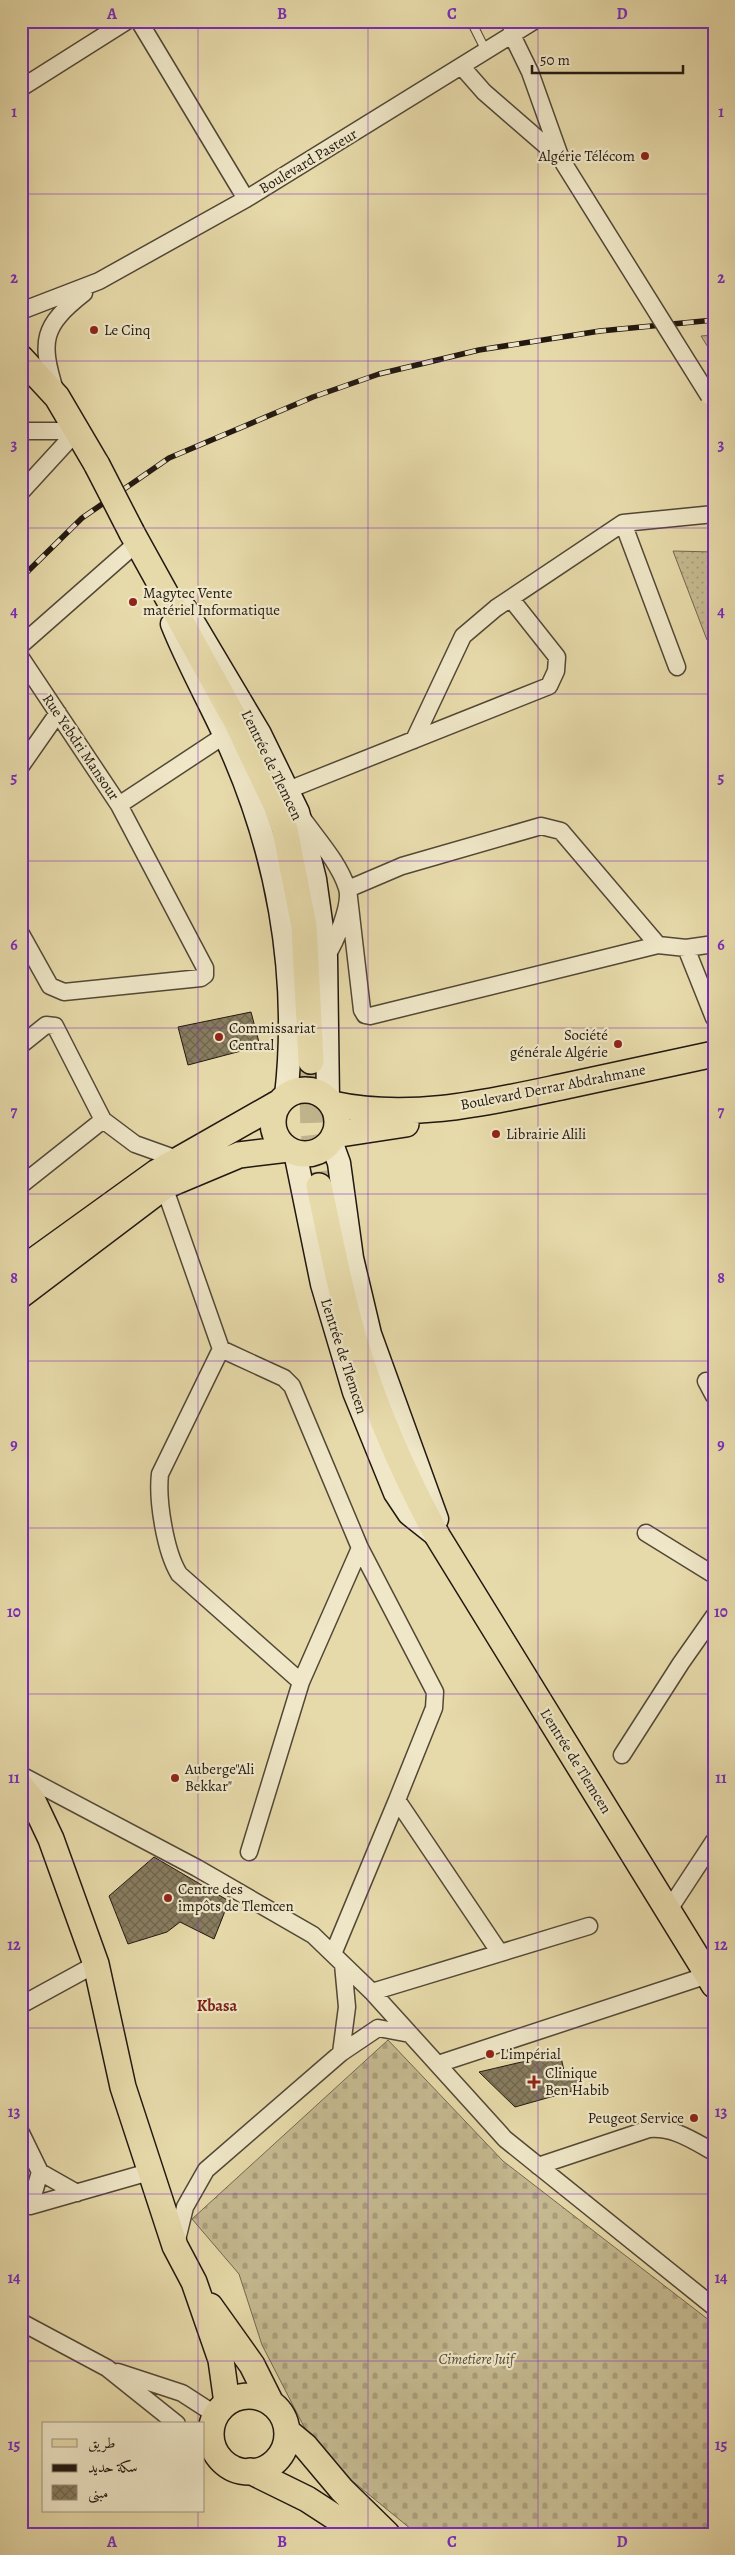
<svg xmlns="http://www.w3.org/2000/svg" width="735" height="2555" font-family="Alegreya,Amiri,serif">
<style>
.grass{fill:url(#grass-dots);stroke:#736850}
.cemetery{fill:url(#cemetery-stones);stroke:#736850}
.building{fill:url(#building-cross-hatch);stroke:#211810}
.lines{fill:none;stroke-linecap:round;stroke-linejoin:round}
.primary-tunnel{stroke:#bfb38b;stroke-width:25;stroke-dasharray:25 12;stroke-linecap:butt}
.lane-casing{stroke:#524836;stroke-width:10}
.street-casing{stroke:#524836;stroke-width:19}
.secondary-casing{stroke:#211810;stroke-width:25}
.primary-casing{stroke:#211810;stroke-width:28}
.lane{stroke:#efe7c8;stroke-width:8}
.street{stroke:#efe7c8;stroke-width:16}
.secondary{stroke:#efe7c8;stroke-width:22}
.primary{stroke:#e7daaa;stroke-width:25}
.rail-casing{stroke:#211810;stroke-width:5.5}
.rail{stroke:#efe7c8;stroke-width:4;stroke-dasharray:11;stroke-linecap:butt}
.street-bridge-casing{stroke:#524836;stroke-width:19;stroke-linecap:butt}
.primary-bridge-casing{stroke:#211810;stroke-width:28;stroke-linecap:butt}
.street-bridge{stroke:#efe7c8;stroke-width:16}
.primary-bridge{stroke:#e7daaa;stroke-width:25}
.grid{fill:none;stroke:#7b2cbf;stroke-width:1;stroke-opacity:0.55}
.poi-dot{fill:#8f2418;stroke:#efe7c8;stroke-width:2}
.labels{text-anchor:middle;dominant-baseline:central;stroke-width:4.5;stroke-linejoin:round;paint-order:stroke}
.poi-label{font-size:15px;fill:#211810;stroke:#efe7c8;text-anchor:start}
.street-label{font-size:15px;fill:#211810;stroke:#efe7c8}
.park-label{font-size:15px;font-style:italic;fill:#524836;stroke:#efe7c8}
.neighbourhood-label{font-size:16px;font-weight:bold;fill:#7a1f14;stroke:#efe7c8}
.neatline{fill:none;stroke:#7b2cbf;stroke-width:2}
.grid-label{font-size:16px;text-anchor:middle;font-weight:bold;fill:#7b2cbf}
</style>
<defs>
<pattern id="grass-dots" width="8" height="8" patternUnits="userSpaceOnUse" patternTransform="scale(1.25)"><rect width="8" height="8" fill="#c5b990"/><path d="M2 2h.1M6 6h.1" fill="none" stroke="#a99e7b" stroke-width="1.8" stroke-linecap="round"/></pattern>
<pattern id="cemetery-stones" width="16" height="16" patternUnits="userSpaceOnUse" patternTransform="scale(1.25)"><rect width="16" height="16" fill="#c5b990"/><path d="M2 7V4a2 2 0 0 1 4 0v3zM10 15v-3a2 2 0 0 1 4 0v3z" fill="#a99e7b"/></pattern>
<pattern id="building-cross-hatch" width="8" height="8" patternUnits="userSpaceOnUse" patternTransform="scale(1.25)"><rect width="8" height="8" fill="#887d60"/><path d="M0 0l8 8M0 8l8-8" fill="none" stroke="#6f654e"/></pattern>
</defs>
<rect width="100%" height="100%" fill="#e7daaa"/>
<filter id="stains"><feTurbulence type="fractalNoise" baseFrequency=".004" numOctaves="4"/><feColorMatrix values="0 0 0 0 .2 0 0 0 0 .09 0 0 0 0 .02 0 0 0 .5 -.17"/></filter>
<radialGradient id="worn" r=".72"><stop offset=".6" stop-color="#630" stop-opacity="0"/><stop offset="1" stop-color="#630" stop-opacity=".3"/></radialGradient>
<path class="grass" d="M714,335v22l-13,-21z
M673,551l41,1v88h-7z"/>
<path class="cemetery" d="M388,2040l115,121 211,163v210h-297l-100,-82 -55,-107 -23,-71 -47,-55z"/>
<path class="building" d="M251,1012l9,34 -72,19 -10,-38z
M154,1857l75,44 -15,38 -34,-17 -13,10 -39,12 -19,-48z
M560,2053l5,22 11,-4 3,18 -64,18 -36,-35z"/>
<g class="lines">
<path class="primary-tunnel" d="M311,1061l2,70 6,55"/>
<g class="lane-casing">
<path id="lane" d="M471,21l15,30"/>
</g>
<g class="street-casing">
<path id="street" d="M139,21l107,178
M511,33l19,39 31,87
M462,67l22,25 76,66
M21,88l106,-67
M21,311l78,-30 147,-82 288,-178
M55,390c-15,-49 -13,-64 29,-97
M21,431h56
M21,492l56,-61
M623,523l54,144
M21,645l117,-103
M21,658l98,147 106,-70
M414,740l49,-104 33,-28 127,-85 91,-9
M21,766l37,-53
M288,790l261,-104 7,-15 1,-14 -46,-58
M303,819c15,21 36,44 44,69 5,17 -12,55 -21,69
M21,934l29,52 14,6 137,-14 4,-3v-7l-86,-163
M658,945l-97,-114 -20,-5 -139,40 -54,23 14,121 3,5 5,1 288,-71 28,3 28,-4
M686,948l28,70
M21,1045l25,-20 9,1 48,94 32,24 42,15
M161,1178l60,171 -61,125c-3,26 5,77 19,100l122,108
M21,1185l82,-65
M221,1349l63,29 8,8 68,162 75,144 -1,16 -37,92 103,153
M706,1381l8,15
M646,1533l68,42
M622,1755l59,-92 33,-47
M21,1775l176,93 116,67 59,57 133,147 209,168
M249,1852l52,-170 59,-134
M668,1911l46,-70
M333,1954l64,-154
M372,1992l217,-66
M21,2005l75,-41
M341,2053l6,-46 -4,-43
M438,2064l270,-89
M21,2133l19,39 -10,34 119,-34
M538,2166l111,-37c25,-2 43,11 65,23
M40,2172l37,21
M176,2244l9,-37 21,-37 135,-117 37,-25 32,6
M21,2322l86,46 70,56
M118,2372l64,21 34,22
M204,2445l17,14"/>
</g>
<g class="secondary-casing">
<path id="secondary" d="M185,608l75,126 38,78 17,67 11,78 2,143
M172,624c15,38 35,73 52,110 53,113 76,238 62,362
M331,1141l8,22 13,95 18,76 67,185
M295,1152l27,132 32,108 41,101 14,21 29,23"/>
</g>
<g class="primary-casing">
<path id="primary" d="M21,358l36,39 40,68
M132,533l104,188 40,84 9,25 19,96 7,135
M273 1122a32 32 0 1 1 64 0a32 32 0 1 1-64 0Z
M332,1104c77,17 154,-1 229,-17 51,-11 102,-22 153,-33
M334,1135l72,-11
M319,1186c11,50 20,102 35,152 21,70 49,135 84,199l276,448
M21,1270l136,-98 123,-70
M21,1295l144,-109 74,-31 49,-6
M21,1786l12,15 18,38 45,125 27,123 52,159 19,36 27,78 6,43
M210,2306l42,59 19,38
M211 2434a38 38 0 1 1 76 0a38 38 0 1 1-76 0Z
M287,2431l18,15 37,44 45,44
M250,2471l57,28 54,35"/>
</g>
<use href="#lane" class="lane"/>
<use href="#street" class="street"/>
<use href="#secondary" class="secondary"/>
<use href="#primary" class="primary"/>
<g class="rail-casing">
<path id="rail" d="M21,578l61,-60 87,-60 144,-61 66,-23 100,-24 121,-19 114,-11"/>
</g>
<use href="#rail" class="rail"/>
<g class="street-bridge-casing">
<path id="street-bridge" d="M561,159l148,237"/>
</g>
<g class="primary-bridge-casing">
<path id="primary-bridge" d="M97,465l35,68"/>
</g>
<use href="#street-bridge" class="street-bridge"/>
<use href="#primary-bridge" class="primary-bridge"/>
</g>
<path class="grid" d="M198,21v2403M368,21v2513M538,21v2513M21,194h693M21,361h693M21,528h693M21,694h693M21,861h693M21,1028h693M21,1194h693M21,1361h693M21,1528h693M21,1694h693M21,1861h693M21,2028h693M21,2194h693M21,2361h693M198,2511v23"/>
<g class="poi-dot">
<circle cx="645" cy="156" r="5"/>
<circle cx="94" cy="330" r="5"/>
<circle cx="133" cy="602" r="5"/>
<circle cx="219" cy="1037" r="5"/>
<circle cx="618" cy="1044" r="5"/>
<circle cx="496" cy="1134" r="5"/>
<circle cx="175" cy="1778" r="5"/>
<circle cx="168" cy="1898" r="5"/>
<circle cx="490" cy="2054" r="5"/>
<path d="M531.5 2074.5h5v5h5v5h-5v5h-5v-5h-5v-5h5z"/>
<circle cx="694" cy="2118" r="5"/>
</g>
<g class="labels">
<g class="poi-label">
<text x="635" y="156" text-anchor="end">Algérie Télécom</text>
<text x="104" y="330">Le Cinq</text>
<text x="143" y="593">Magytec Vente<tspan x="143" dy="17">matériel Informatique</tspan></text>
<text x="229" y="1028">Commissariat<tspan x="229" dy="17">Central</tspan></text>
<text x="608" y="1035" text-anchor="end">Société<tspan x="608" dy="17">générale Algérie</tspan></text>
<text x="506" y="1134">Librairie Alili</text>
<text x="185" y="1769">Auberge"Ali<tspan x="185" dy="17">Bekkar"</tspan></text>
<text x="178" y="1889">Centre des<tspan x="178" dy="17">impôts de Tlemcen</tspan></text>
<text x="500" y="2054">L'impérial</text>
<text x="545" y="2073">Clinique<tspan x="545" dy="17">Ben Habib</tspan></text>
<text x="684" y="2118" text-anchor="end">Peugeot Service</text>
</g>
<g class="street-label">
<text transform="translate(308 161) rotate(-31)">Boulevard Pasteur</text>
<text transform="translate(81 747) rotate(56)">Rue Yebdri Mansour</text>
<text transform="translate(272 765) rotate(64)">L'entrée de Tlemcen</text>
<text transform="translate(553 1087) rotate(-11)">Boulevard Derrar Abdrahmane</text>
<text transform="translate(344 1356) rotate(72)">L'entrée de Tlemcen</text>
<text transform="translate(576 1761) rotate(58)">L'entrée de Tlemcen</text>
</g>
<g class="park-label">
<text x="476" y="2359">Cimetiere Juif</text>
</g>
<g class="neighbourhood-label">
<text x="217" y="2006">Kbasa</text>
</g>
</g>
<rect width="735" height="2555" fill="none" stroke="#e7daaa" stroke-width="55"/>
<rect x="42" y="2422" width="162" height="90" fill="#efe7c8" stroke="#9d947e"/>
<rect x="52" y="2439" width="25" height="8" fill="#e7daaa" stroke="#9d947e"/>
<text x="88" y="2448" font-size="15" fill="#211810">طريق</text>
<rect x="52" y="2464" width="25" height="8" fill="#211810" stroke="#9d947e"/>
<text x="88" y="2472" font-size="15" fill="#211810">سكة حديد</text>
<rect x="52" y="2485" width="25" height="15" fill="url(#building-cross-hatch)" stroke="#9d947e"/>
<text x="88" y="2498" font-size="15" fill="#211810">مبنى</text>
<path d="M532 65v8h151v-8" fill="none" stroke="#211810" stroke-width="2.5"/>
<text x="540" y="65" font-size="15" fill="#211810" stroke="#efe7c8" stroke-width="4" paint-order="stroke">50 m</text>
<rect x="28" y="28" width="680" height="2500" class="neatline"/>
<g class="grid-label">
<text x="112" y="19">A</text>
<text x="282" y="19">B</text>
<text x="452" y="19">C</text>
<text x="622" y="19">D</text>
<text x="14" y="117">1</text>
<text x="721" y="117">1</text>
<text x="14" y="283">2</text>
<text x="721" y="283">2</text>
<text x="14" y="450">3</text>
<text x="721" y="450">3</text>
<text x="14" y="617">4</text>
<text x="721" y="617">4</text>
<text x="14" y="783">5</text>
<text x="721" y="783">5</text>
<text x="14" y="950">6</text>
<text x="721" y="950">6</text>
<text x="14" y="1117">7</text>
<text x="721" y="1117">7</text>
<text x="14" y="1283">8</text>
<text x="721" y="1283">8</text>
<text x="14" y="1450">9</text>
<text x="721" y="1450">9</text>
<text x="14" y="1617">10</text>
<text x="721" y="1617">10</text>
<text x="14" y="1783">11</text>
<text x="721" y="1783">11</text>
<text x="14" y="1950">12</text>
<text x="721" y="1950">12</text>
<text x="14" y="2117">13</text>
<text x="721" y="2117">13</text>
<text x="14" y="2283">14</text>
<text x="721" y="2283">14</text>
<text x="14" y="2450">15</text>
<text x="721" y="2450">15</text>
<text x="112" y="2547">A</text>
<text x="282" y="2547">B</text>
<text x="452" y="2547">C</text>
<text x="622" y="2547">D</text>
</g>
<rect width="100%" height="100%" filter="url(#stains)"/>
<rect width="100%" height="100%" fill="url(#worn)"/>
</svg>
